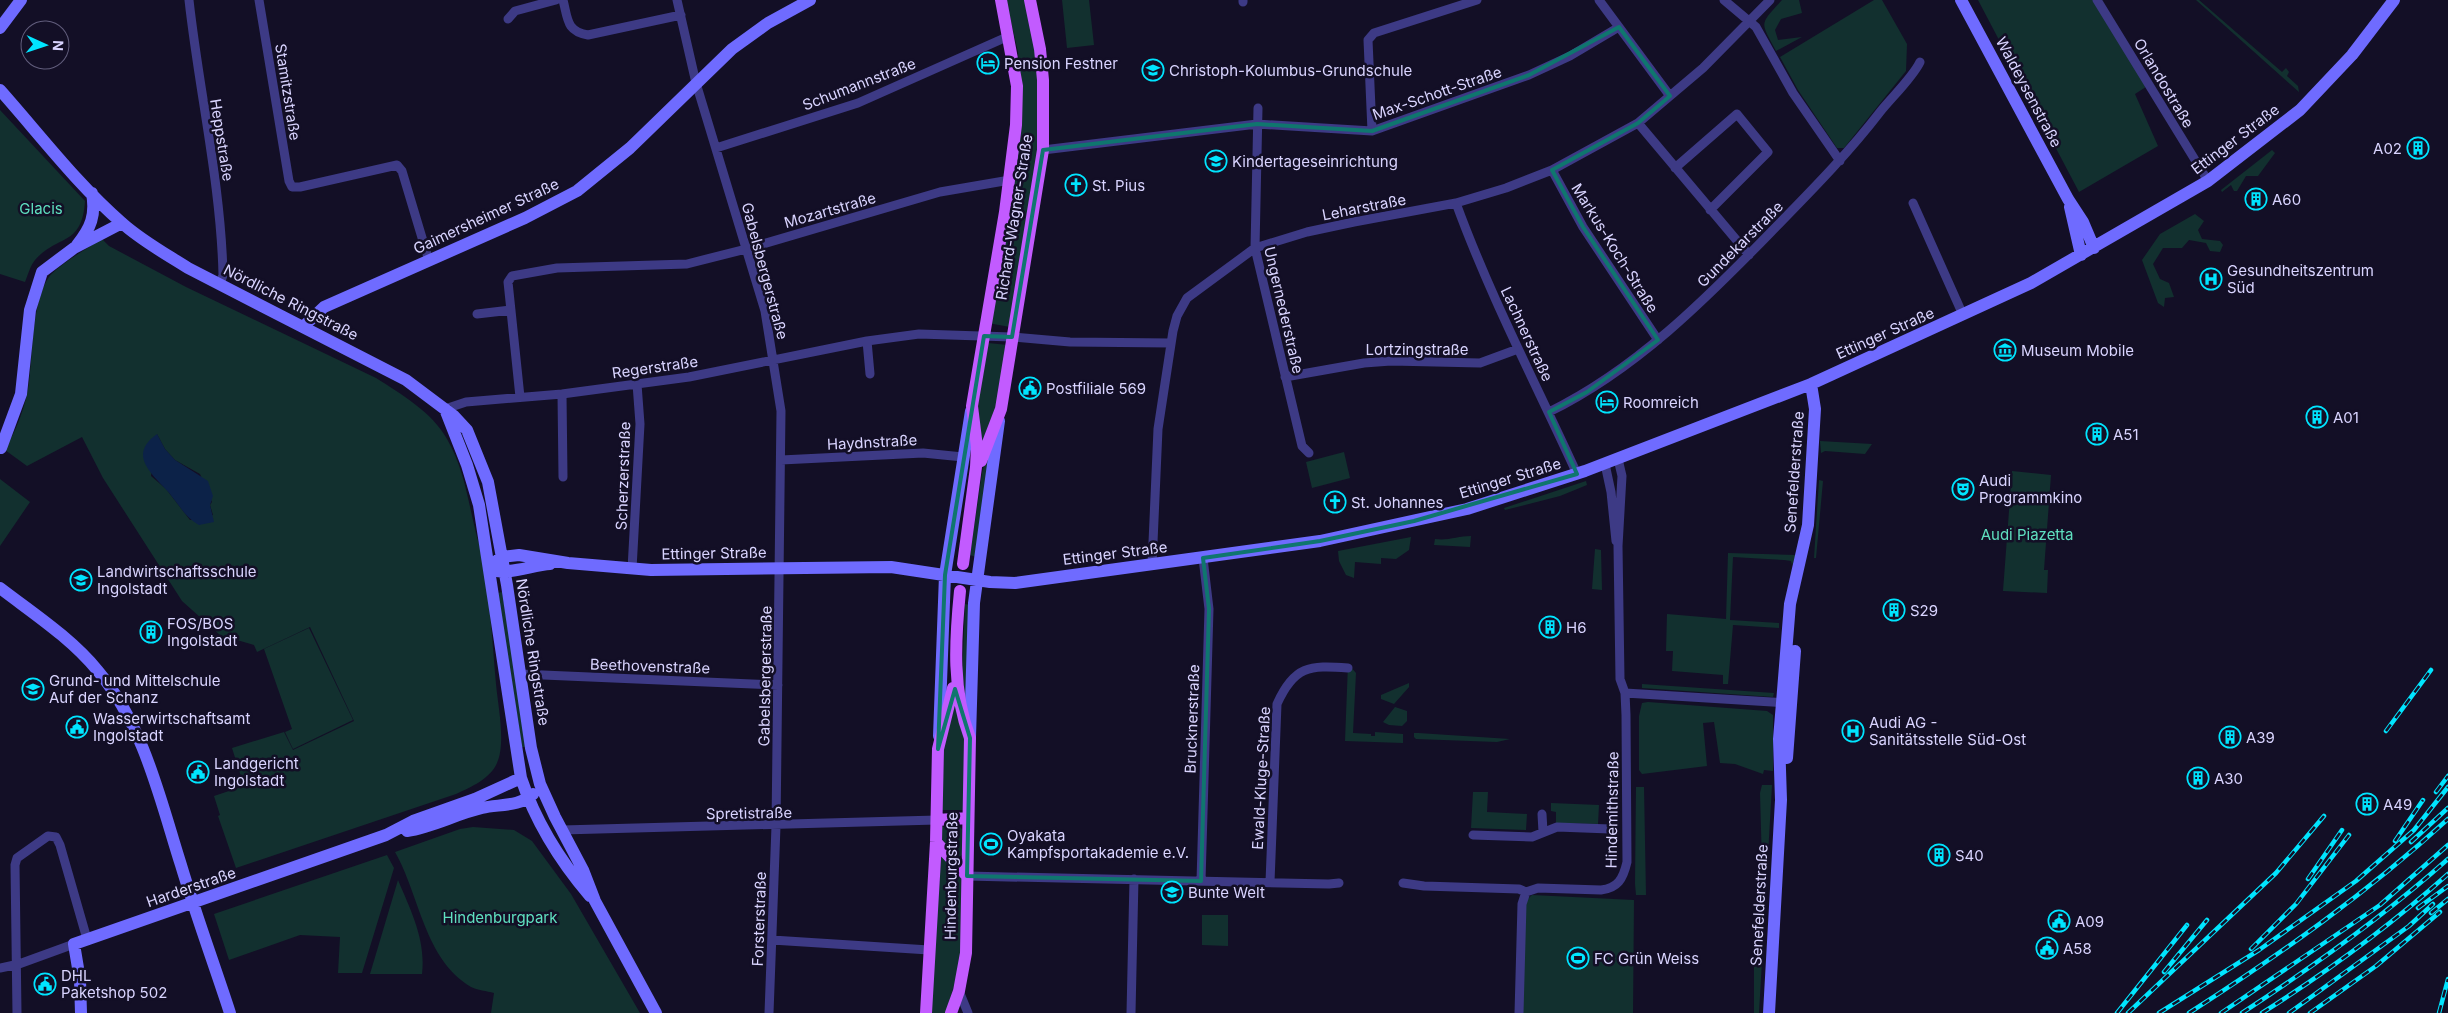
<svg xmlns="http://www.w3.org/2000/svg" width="2448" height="1013" font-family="Inter,sans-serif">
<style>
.green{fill:#12302f;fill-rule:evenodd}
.water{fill:#0c2248}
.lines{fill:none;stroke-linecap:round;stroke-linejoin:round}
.street{stroke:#3d3a85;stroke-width:9}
.secondary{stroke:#6f6bff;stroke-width:12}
.primary{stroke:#c25bff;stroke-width:12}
.rail-casing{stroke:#00e5ff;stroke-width:4.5}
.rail{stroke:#130f26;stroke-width:2.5;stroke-dasharray:8;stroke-linecap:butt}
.marked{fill:none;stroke:#0f766e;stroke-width:4;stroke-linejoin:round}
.labels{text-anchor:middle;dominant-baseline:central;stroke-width:5;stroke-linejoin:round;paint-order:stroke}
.poi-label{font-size:15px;fill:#d9d4ff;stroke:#130f26;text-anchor:start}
.street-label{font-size:15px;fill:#d9d4ff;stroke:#130f26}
.park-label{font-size:15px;fill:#5fe0c0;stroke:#130f26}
</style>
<rect width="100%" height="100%" fill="#130f26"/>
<path class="green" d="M1006,0h19c7,31 13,62 15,93 4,73 -18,161 -30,234l-22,-4 32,-230 -2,-41z
M1062,0h27l5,45 -27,3z
M1782,0h17l3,13 -21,6 -6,11 3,10 24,-3 -26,14c-16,-30 -17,-26 6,-51z
M1874,0h8l25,44 -1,27 -62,77h-7l-39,-58 -18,-33z
M1978,0h123l51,83 -17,11 23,52 -79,46z
M2196,0h3l83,72 4,-4 3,4 -2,4 11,10 1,6z
M0,110l85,91c-3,46 -27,33 -50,59 -5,6 -7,15 -10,22l-25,-8z
M2272,150l3,3 -17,23h-12l-9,15h-3l-3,-6 -9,7 -1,-2z
M2195,214l9,7 -6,9 4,9 18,2 3,4 -3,7 -10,-1 -4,-8 -17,-3 -7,8h-19l-10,16 7,15 9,4 5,14 -9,1 -1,9 -6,-4 -16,-43 18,-26z
M102,239l7,7 77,41 190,91c25,16 56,34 71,61 17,29 21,62 29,94 1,5 3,10 4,15 10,44 12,91 16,136 2,22 10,59 1,79 -7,16 -26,24 -41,31l-220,74 -18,-52 2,-1 -6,-19 30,-10 -12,-38 52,-16 9,18 61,-29 -44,-94 -53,25 -3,-7 -34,-10 -38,-34 -79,-123 -21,-41 -55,29 -22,-16c12,-22 21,-44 24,-68 4,-29 3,-81 20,-105 8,-11 40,-30 53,-38zM157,434l8,15 10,11 25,14 12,28 -2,3 3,10 -23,5 -24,-31 -15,-13z
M988,343l20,2 -10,57 -16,45 -4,-42z
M991,441l-15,116 -6,-2 12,-82z
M1820,441l52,3 -7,10 -40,-3 -4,2z
M1344,452l6,26 -38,10 -6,-26z
M2012,471l39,4 -7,95h4l-1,23 -44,-2z
M0,479l30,23 -30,44z
M1819,480l4,1 -7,77h-2z
M1586,481l1,4 -27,11 -55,14 -1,-2z
M1471,536l-1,11 -36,-2 1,-6c13,2 23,-3 36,-3z
M1411,537l-2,13 -13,9 -15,-1v6l-26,-2 -1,16 -8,-3 -7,-14 -1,-10z
M1595,549l6,1 1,40 -10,-1z
M1728,553l68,2 -4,10 -1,-4 -7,-1 -51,-3 -3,63 49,3v5l-46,-3 -5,59h-5v-9l-51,-4 1,-20h-7l1,-37 59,5z
M502,592l25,155h-5l-24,-154z
M965,604l5,1 -5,108 -3,-33z
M309,628l44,92 -60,29 -8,-17 7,-3 -28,-80z
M1348,664l8,9 -3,60 18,1v2h4v-4l28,2v9l-58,-2z
M1409,683v4l-15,17 -13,-5v-4z
M1642,684l132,9 -1,4 -131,-9z
M956,702l8,36 1,72h-23l2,-66z
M1648,702l119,9 6,4v56l-9,-1 -1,4 -28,-10 -15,-1 -6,-41 -11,1 4,43 -65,8 -3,-4v-54l3,-13z
M1395,707l12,4v10l-5,5 -13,-1 -6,-3z
M1414,733h4l92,6 -13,3 -81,-3 -2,-2z
M1762,785h10l-13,228h-5v-105l8,-43 -2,-72z
M1636,787h8l2,108h-10l-1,-11z
M1473,792h15l-1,20 40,2 -1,16 -55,-2z
M1551,803l48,2 -1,19 -42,-1v-11l-5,-1z
M957,824l5,5v26l-4,3 -16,-16v-15z
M473,827l41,3 18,11 39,53 69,119h-149l3,-20c-7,-2 -17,-3 -23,-6 -47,-28 -51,-91 -76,-135l65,-23z
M387,855l7,13 -32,105h-24l2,-36 -40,-2 -71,25 -15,-46z
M941,855l21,21 -1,85 -15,52h-16z
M398,880c13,31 28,60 24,94h-52z
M1532,895l102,5 -1,113h-111l2,-111z
M1202,915h26v31l-26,-1z"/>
<path class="water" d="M157,434l8,15 10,11 33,21 5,15 -3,9 4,17 -15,3c-13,-7 -20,-20 -29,-31 -16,-19 -44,-38 -13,-60z"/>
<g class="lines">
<path class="street" d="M189,0c10,91 32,184 34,275l-3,9
M259,0l30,181 3,6h8l97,-22 5,6 27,90
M563,0c5,19 3,31 25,35l93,-20
M677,0l19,83 69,228 16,100 -5,415 -7,187
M1243,0v2
M1599,0l71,96
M1724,0l32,27 37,66 47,68
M2097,0l111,181
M508,19l7,-8 41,-11
M1258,108l-3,140 47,198 7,7
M1638,123l111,132
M1372,131l-4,-91 6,-7 103,-33
M716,148l142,-45 151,-67
M1043,150l214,-26 115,7 157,-56 41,-19 49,-29
M1675,168l62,-54 31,38 -58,58
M1552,170l31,57 75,113
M1456,203c34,93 80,181 121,271
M1913,203l50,112
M477,314l34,-4
M867,341l3,33
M1285,377l79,-14 27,-2 89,2 38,-14
M562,394l1,83
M520,397l-12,-115 4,-6 45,-8 130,-4 59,-15 194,-57 70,-12
M445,409l21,-7 96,-8 127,-17 178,-36 52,-7 93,3 58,5 101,1
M1549,412c86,-42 156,-112 222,-180 38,-39 76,-77 109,-120 12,-15 33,-35 40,-50
M781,460l142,-7 40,4
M1605,464l6,28 5,49
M1152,565l6,-136 15,-98 4,-15 10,-18 68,-50 52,-16 47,-10 102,-19 50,-15 46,-18 86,-47 65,-55 67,-68
M632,569l8,-145 -3,-40
M520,674l258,11
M1625,693l162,10
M1542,814l1,18
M562,830l375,-10
M1473,835l59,2 25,-10 53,2
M967,876l362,8 10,-1
M1201,881l8,-272 -6,-51
M1270,882l7,-178c17,-38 32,-39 71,-36
M1403,883l21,3 95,3 7,3 12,-4 63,2c17,-2 22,-11 26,-28l-1,-147 -1,-22 -5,-14 -2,-133 4,-70 -4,-17
M772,940l157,10
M0,968l19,-4 55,-20
M959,991l9,22
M17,1013l-2,-148 2,-7 31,-22 8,1 4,8 27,94
M1131,1013l3,-134
M1519,1013l3,-109 4,-12"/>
<path class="secondary" d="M1961,0l107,199 15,23 11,26
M0,28l21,-28
M0,90c40,45 77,94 122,133 20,18 44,31 66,45l218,112 48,36 13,14 21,52 19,103 24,163 9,36 15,33 28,53 12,31 61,112
M2070,207l11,48
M77,245c14,-17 19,-30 15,-52
M303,327l21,-20 201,-89 52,-27 53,-43 102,-99 36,-26 42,-23
M445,409l22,56 12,40 42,273c14,42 40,84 69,118
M1,448l20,-54 9,-84 12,-38 32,-24 48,-25
M489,568l12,-11 18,-2 49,8 83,7 240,-3 99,15 25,1 305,-42 147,-32 118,-38 226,-87 220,-101 177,-102 92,-71 52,-55 42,-55
M496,571c12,3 39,-6 54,-7
M0,588c34,26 71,50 98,83 46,55 62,128 83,194 15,50 33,99 49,148
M939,736l6,-161 26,-164
M970,737l4,-134 25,-182
M1787,758l8,-107
M407,831c26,-4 49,-17 75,-23 17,-4 37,-1 51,-14
M81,1013l-1,-33 -6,-36 312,-109 27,-14 62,-22 46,-21
M1769,1013l12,-213 -2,-61 3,-36 8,-99 18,-79 7,-116 -4,-25"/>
<path class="primary" d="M981,461l20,-52 42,-259v-70l-3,-31 -10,-49
M963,564l13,-97 1,-20 -5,-41 33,-194 11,-87 1,-39 -16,-86
M937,820l31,-2
M936,842l31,34
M926,1013l10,-171 2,-93 15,-61
M951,1013l8,-22 7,-38 4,-215c-18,-47 -15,-97 -10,-147"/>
<g class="rail-casing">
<path id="rail" d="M2386,731l45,-61
M2436,792l12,-16
M2395,841l28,-41
M2411,842l37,-34
M2308,879l34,-49
M2418,908l30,-22
M2431,913l17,-14
M2251,949l45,-45 53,-69
M2164,972l43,-52
M2117,1013l70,-88
M2128,1013l148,-140 48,-57
M2159,1013l100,-63 97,-69 58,-51 34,-43
M2189,1013c93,-60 177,-119 259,-194
M2221,1013l159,-108 68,-60
M2242,1013c72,-47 142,-97 206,-154
M2262,1013c65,-41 129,-88 186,-139
M2289,1013l120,-87 24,-22
M2310,1013l66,-47 64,-54
M2439,1013l9,-34"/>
</g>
<use href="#rail" class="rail"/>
</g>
<path class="marked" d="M1619,27l51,69 -32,27 -86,47 31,57 75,113 -71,52 -38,20 28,62 -163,47 -94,20 -117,17 6,51 -8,272 -234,-5 3,-138 -15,-49 -17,60 7,-174 39,-239 28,1 31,-187 214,-26 115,7 157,-56z"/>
<defs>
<g id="hotel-ring" transform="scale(1.125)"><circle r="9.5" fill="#130f26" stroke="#00e5ff" stroke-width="1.5"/><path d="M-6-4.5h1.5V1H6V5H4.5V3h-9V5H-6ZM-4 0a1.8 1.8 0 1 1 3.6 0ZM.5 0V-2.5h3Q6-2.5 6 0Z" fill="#00e5ff"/></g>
<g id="school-ring" transform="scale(1.125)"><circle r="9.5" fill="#130f26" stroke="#00e5ff" stroke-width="1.5"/><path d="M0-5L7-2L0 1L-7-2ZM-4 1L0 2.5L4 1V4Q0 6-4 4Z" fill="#00e5ff"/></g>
<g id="building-ring" transform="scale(1.125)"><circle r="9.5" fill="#130f26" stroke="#00e5ff" stroke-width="1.5"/><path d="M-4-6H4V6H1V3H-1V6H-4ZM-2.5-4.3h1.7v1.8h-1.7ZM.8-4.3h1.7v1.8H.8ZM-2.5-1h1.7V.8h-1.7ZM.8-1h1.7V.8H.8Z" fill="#00e5ff"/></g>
<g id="church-ring" transform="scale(1.125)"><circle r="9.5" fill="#130f26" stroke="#00e5ff" stroke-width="1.5"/><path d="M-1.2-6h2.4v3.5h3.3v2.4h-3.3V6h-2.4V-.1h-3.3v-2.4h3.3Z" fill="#00e5ff"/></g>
<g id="hospital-ring" transform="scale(1.125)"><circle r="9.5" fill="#130f26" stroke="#00e5ff" stroke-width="1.5"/><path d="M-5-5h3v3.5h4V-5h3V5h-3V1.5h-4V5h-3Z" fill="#00e5ff"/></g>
<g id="museum-ring" transform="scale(1.125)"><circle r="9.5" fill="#130f26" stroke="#00e5ff" stroke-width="1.5"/><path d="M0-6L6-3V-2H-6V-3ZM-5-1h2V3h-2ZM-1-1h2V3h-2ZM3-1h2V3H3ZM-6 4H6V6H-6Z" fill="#00e5ff"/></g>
<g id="civic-ring" transform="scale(1.125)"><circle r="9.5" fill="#130f26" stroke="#00e5ff" stroke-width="1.5"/><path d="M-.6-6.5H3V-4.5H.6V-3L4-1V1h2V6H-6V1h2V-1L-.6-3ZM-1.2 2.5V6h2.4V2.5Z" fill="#00e5ff"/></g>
<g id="theatre-ring" transform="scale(1.125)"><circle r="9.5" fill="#130f26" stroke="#00e5ff" stroke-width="1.5"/><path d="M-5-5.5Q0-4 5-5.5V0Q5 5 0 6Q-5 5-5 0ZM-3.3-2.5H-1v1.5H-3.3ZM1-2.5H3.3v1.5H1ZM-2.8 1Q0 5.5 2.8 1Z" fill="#00e5ff"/></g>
<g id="stadium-ring" transform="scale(1.125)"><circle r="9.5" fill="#130f26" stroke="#00e5ff" stroke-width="1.5"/><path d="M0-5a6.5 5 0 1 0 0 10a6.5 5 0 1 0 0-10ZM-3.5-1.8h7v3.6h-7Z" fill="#00e5ff"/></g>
</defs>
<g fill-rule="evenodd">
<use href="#hotel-ring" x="988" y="63"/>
<use href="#school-ring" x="1153" y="70"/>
<use href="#building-ring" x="2418" y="148"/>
<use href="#school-ring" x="1216" y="161"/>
<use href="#church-ring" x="1076" y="185"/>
<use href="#building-ring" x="2256" y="199"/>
<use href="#hospital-ring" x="2211" y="279"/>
<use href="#museum-ring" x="2005" y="350"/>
<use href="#civic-ring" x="1030" y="388"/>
<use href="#hotel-ring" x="1607" y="402"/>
<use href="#building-ring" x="2317" y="417"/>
<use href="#building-ring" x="2097" y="434"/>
<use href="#theatre-ring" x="1963" y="489"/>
<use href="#church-ring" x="1335" y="502"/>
<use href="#school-ring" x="81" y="580"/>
<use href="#building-ring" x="1894" y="610"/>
<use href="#building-ring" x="1550" y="627"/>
<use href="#building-ring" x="151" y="632"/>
<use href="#school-ring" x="33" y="689"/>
<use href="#civic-ring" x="77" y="727"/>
<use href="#hospital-ring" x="1853" y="731"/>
<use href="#building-ring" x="2230" y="737"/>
<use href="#civic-ring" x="198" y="772"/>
<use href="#building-ring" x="2198" y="778"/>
<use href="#building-ring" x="2367" y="804"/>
<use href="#stadium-ring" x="991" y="844"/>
<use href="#building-ring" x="1939" y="855"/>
<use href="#school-ring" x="1172" y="892"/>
<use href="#civic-ring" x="2059" y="921"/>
<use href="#civic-ring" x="2047" y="948"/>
<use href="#stadium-ring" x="1578" y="958"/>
<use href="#civic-ring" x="45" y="984"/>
</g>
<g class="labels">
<g class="poi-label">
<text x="1004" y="63">Pension Festner</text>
<text x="1169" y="70">Christoph-Kolumbus-Grundschule</text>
<text x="2402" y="148" text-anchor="end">A02</text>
<text x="1232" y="161">Kindertageseinrichtung</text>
<text x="1092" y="185">St. Pius</text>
<text x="2272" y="199">A60</text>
<text x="2227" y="270">Gesundheitszentrum<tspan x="2227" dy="17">Süd</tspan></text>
<text x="2021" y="350">Museum Mobile</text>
<text x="1046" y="388">Postfiliale 569</text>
<text x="1623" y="402">Roomreich</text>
<text x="2333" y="417">A01</text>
<text x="2113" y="434">A51</text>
<text x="1979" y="480">Audi<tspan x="1979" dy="17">Programmkino</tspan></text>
<text x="1351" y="502">St. Johannes</text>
<text x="97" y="571">Landwirtschaftsschule<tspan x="97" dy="17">Ingolstadt</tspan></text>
<text x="1910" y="610">S29</text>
<text x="167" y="623">FOS/BOS<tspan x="167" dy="17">Ingolstadt</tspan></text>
<text x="1566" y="627">H6</text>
<text x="49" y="680">Grund- und Mittelschule<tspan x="49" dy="17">Auf der Schanz</tspan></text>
<text x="93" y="718">Wasserwirtschaftsamt<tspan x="93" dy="17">Ingolstadt</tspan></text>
<text x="1869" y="722">Audi AG -<tspan x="1869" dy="17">Sanitätsstelle Süd-Ost</tspan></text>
<text x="2246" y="737">A39</text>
<text x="214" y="763">Landgericht<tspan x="214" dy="17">Ingolstadt</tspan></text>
<text x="2214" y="778">A30</text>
<text x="2383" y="804">A49</text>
<text x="1007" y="835">Oyakata<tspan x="1007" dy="17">Kampfsportakademie e.V.</tspan></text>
<text x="1955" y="855">S40</text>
<text x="1188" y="892">Bunte Welt</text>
<text x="2075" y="921">A09</text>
<text x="2063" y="948">A58</text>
<text x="1594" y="958">FC Grün Weiss</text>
<text x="61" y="975">DHL<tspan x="61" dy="17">Paketshop 502</tspan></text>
</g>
<g class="street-label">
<text transform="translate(2164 83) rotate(59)">Orlandostraße</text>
<text transform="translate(859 84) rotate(-21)">Schumannstraße</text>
<text transform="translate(288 92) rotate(81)">Stamitzstraße</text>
<text transform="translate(2029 92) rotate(62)">Waldeysenstraße</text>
<text transform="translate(1437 93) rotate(-19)">Max-Schott-Straße</text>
<text transform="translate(2235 139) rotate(-37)">Ettinger Straße</text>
<text transform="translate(222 140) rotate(81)">Heppstraße</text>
<text transform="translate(1364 207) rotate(-11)">Leharstraße</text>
<text transform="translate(830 210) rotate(-16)">Mozartstraße</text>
<text transform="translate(486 216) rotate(-25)">Gaimersheimer Straße</text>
<text transform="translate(1014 217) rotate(-81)">Richard-Wagner-Straße</text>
<text transform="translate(1740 244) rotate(-45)">Gundekarstraße</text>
<text transform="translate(1615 248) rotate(58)">Markus-Koch-Straße</text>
<text transform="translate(765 271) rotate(75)">Gabelsbergerstraße</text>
<text transform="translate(291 302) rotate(27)">Nördliche Ringstraße</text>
<text transform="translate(1284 310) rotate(77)">Ungernederstraße</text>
<text transform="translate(1885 333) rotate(-24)">Ettinger Straße</text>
<text transform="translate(1527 334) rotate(65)">Lachnerstraße</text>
<text x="1417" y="349">Lortzingstraße</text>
<text transform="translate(655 367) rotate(-8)">Regerstraße</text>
<text transform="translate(872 442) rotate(-3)">Haydnstraße</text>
<text transform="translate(1794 472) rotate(-86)">Senefelderstraße</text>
<text transform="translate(623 476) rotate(-88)">Scherzerstraße</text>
<text transform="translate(1510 478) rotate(-17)">Ettinger Straße</text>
<text transform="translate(714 553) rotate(-1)">Ettinger Straße</text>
<text transform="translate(1115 553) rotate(-7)">Ettinger Straße</text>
<text transform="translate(533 652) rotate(81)">Nördliche Ringstraße</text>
<text transform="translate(650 666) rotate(2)">Beethovenstraße</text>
<text transform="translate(765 676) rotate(-89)">Gabelsbergerstraße</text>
<text transform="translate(1192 719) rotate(-88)">Brucknerstraße</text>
<text transform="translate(1261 778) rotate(-87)">Ewald-Kluge-Straße</text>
<text transform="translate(1612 810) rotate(-89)">Hindemithstraße</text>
<text transform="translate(749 813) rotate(-1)">Spretistraße</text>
<text transform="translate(951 876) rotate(-89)">Hindenburgstraße</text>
<text transform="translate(191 887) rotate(-19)">Harderstraße</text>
<text transform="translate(1759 905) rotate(-87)">Senefelderstraße</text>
<text transform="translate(759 919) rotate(-88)">Forsterstraße</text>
</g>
<g class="park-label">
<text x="41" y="208">Glacis</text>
<text x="2027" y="534">Audi Piazetta</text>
<text x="500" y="917">Hindenburgpark</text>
</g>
</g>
<g transform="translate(45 45) rotate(93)"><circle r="24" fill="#130f26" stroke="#625e7d"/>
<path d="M0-4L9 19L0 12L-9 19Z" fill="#00e5ff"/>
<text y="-8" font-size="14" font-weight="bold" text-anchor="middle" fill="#d9d4ff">N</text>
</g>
</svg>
